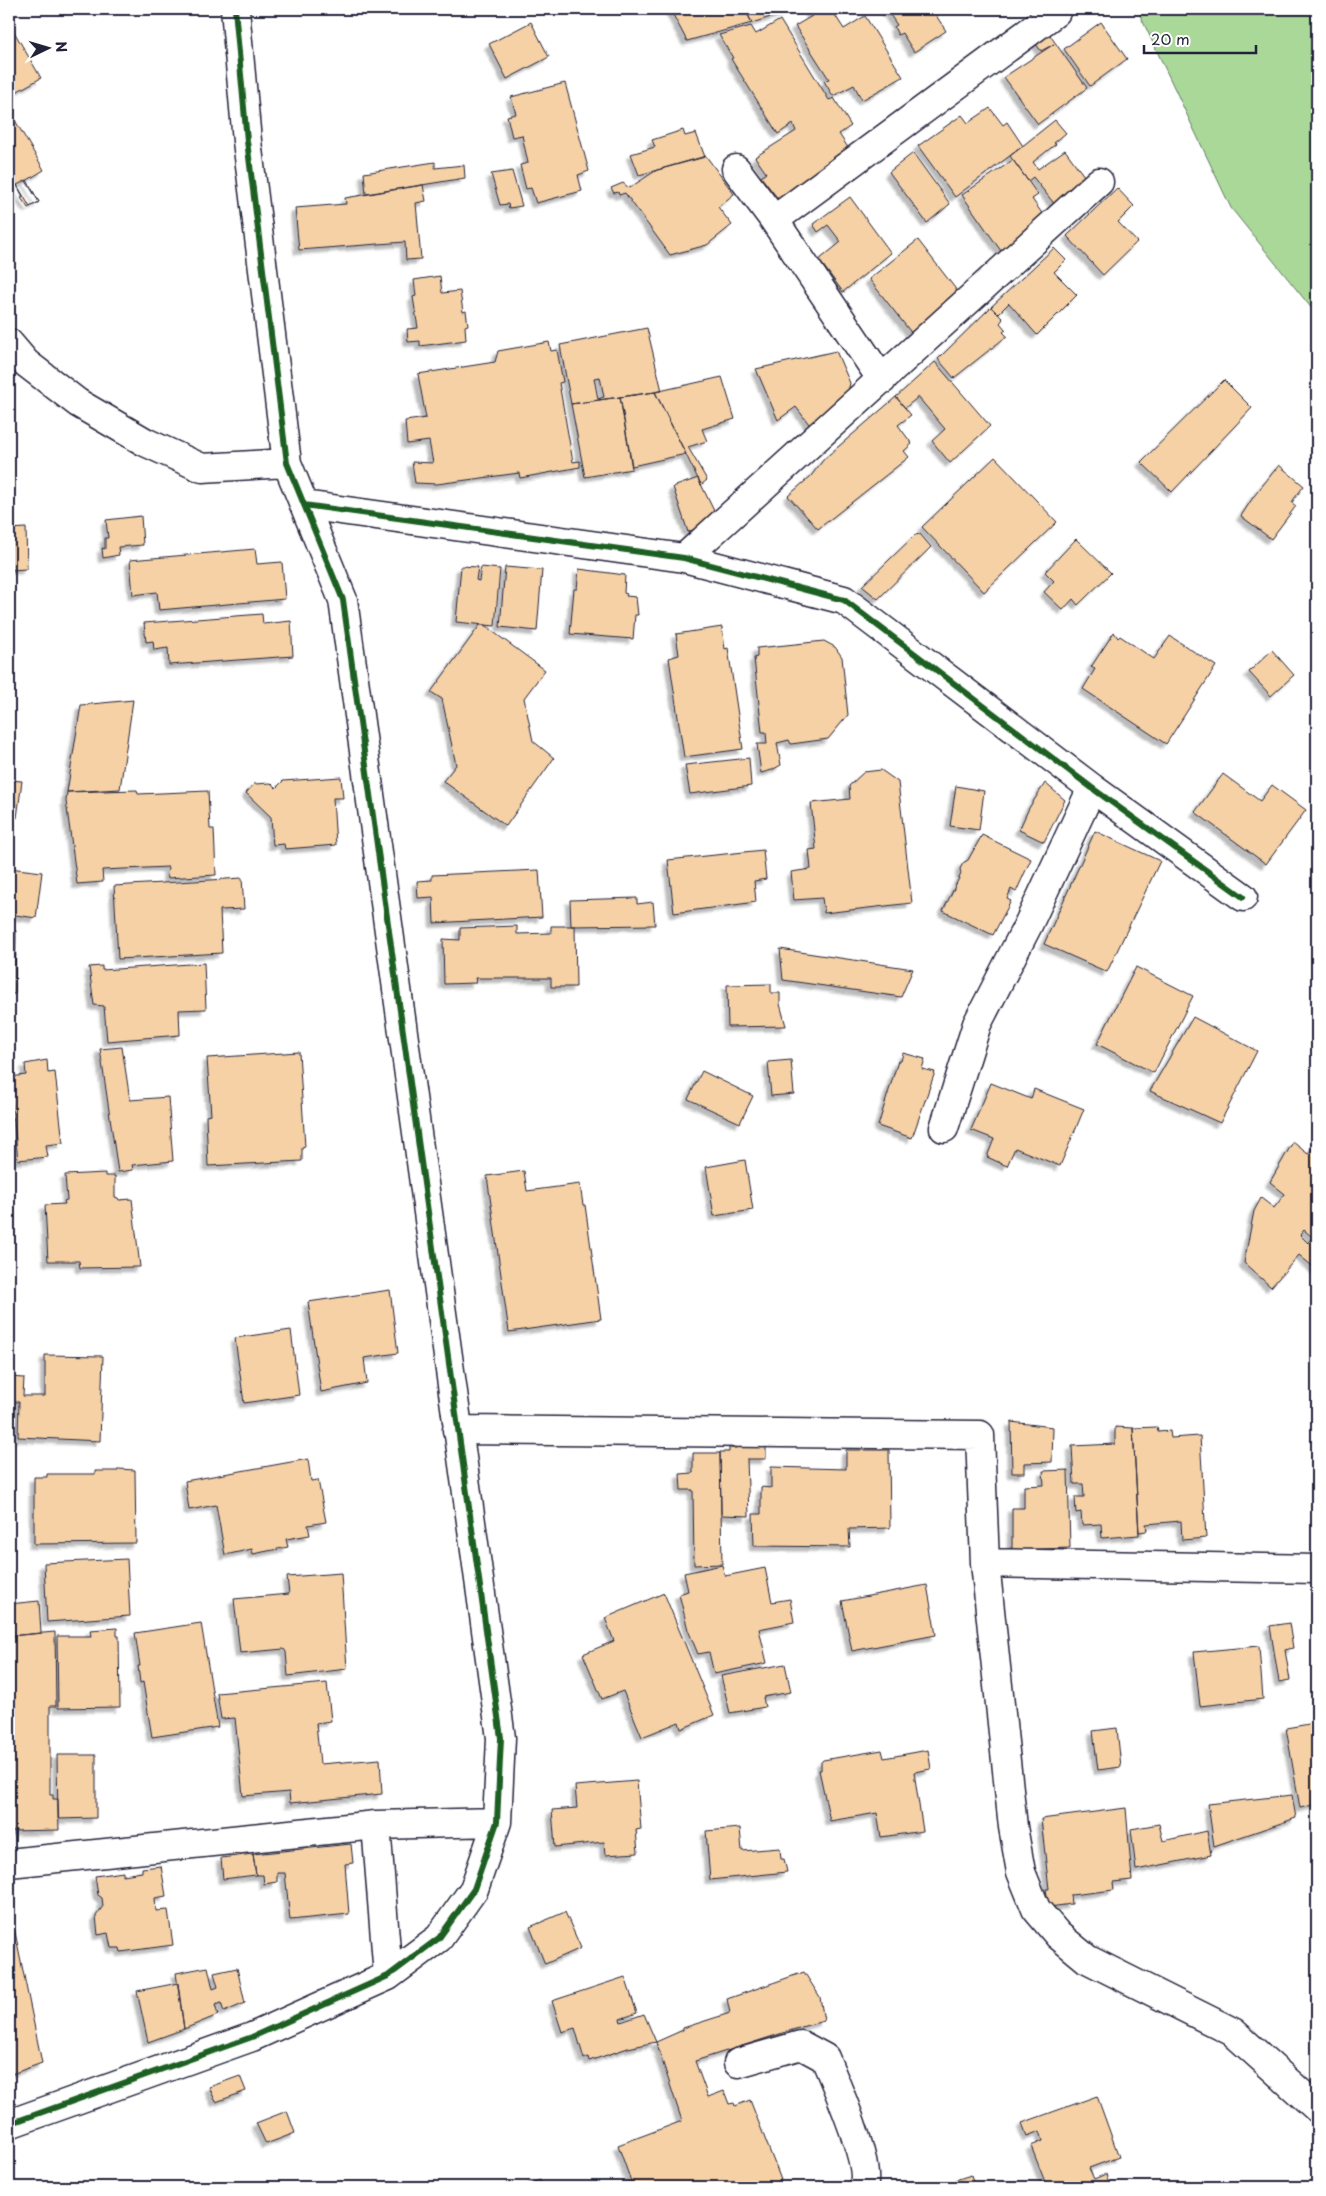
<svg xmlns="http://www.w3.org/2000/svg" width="1326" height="2196" font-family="'Playpen Sans',sans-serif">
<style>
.green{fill:#a9d898;stroke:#667d6a}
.building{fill:#f5d1a5;stroke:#22223b;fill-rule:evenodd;filter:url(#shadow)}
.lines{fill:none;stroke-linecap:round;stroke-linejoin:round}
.minor-casing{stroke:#22223b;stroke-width:31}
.minor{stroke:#fff;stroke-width:28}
.cycleway-casing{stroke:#fff;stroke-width:9}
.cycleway{stroke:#1b5e20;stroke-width:6}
</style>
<defs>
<filter id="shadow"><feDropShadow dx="-4.5" dy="4.5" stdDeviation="1" flood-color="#0004"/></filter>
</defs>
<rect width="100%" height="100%" fill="#fff"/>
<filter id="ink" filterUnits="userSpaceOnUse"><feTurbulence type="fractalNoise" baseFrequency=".02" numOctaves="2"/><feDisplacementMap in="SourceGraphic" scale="10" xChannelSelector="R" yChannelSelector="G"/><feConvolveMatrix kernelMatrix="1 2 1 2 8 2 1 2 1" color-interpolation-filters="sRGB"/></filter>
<g filter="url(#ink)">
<path class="green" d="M1137,9h180v306l-86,-107z"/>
<path class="building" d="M670,9h75l7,14 -65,18z
M745,9h46l1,1 -40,13z
M809,9h22l13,20 21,-13 38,61 -41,23 -8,-15 -21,11 -9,-15 5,-2 -34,-53 17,-10z
M886,9h46l14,22 -32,21 -12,-19 -4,2 -4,-8 3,-2z
M780,20l49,80 5,-2 17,28 -12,8 12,18 -72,48 -18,-23 5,-4 -11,-16 41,-26 -3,-7 -15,10 -47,-75 2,-1 -14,-23 32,-9 5,8z
M531,22l18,35 -42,22 -18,-35z
M1101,22l26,37 -37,27 -26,-37z
M13,30l28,48 -32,18v-64z
M1047,31l40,57 -49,36 -34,-47 50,-33 -13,7 -8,-11z
M565,83l24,88 -11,4 4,16 -46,12 -5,-15 -5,1 -6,-24 8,-2 -6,-28 -10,2 -5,-21 9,-2 -5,-17z
M990,108l13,17 4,-3 16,24 -68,51 -37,-51 44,-31 6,8z
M9,110l35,60 -18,11 13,21 -11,6 -7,-10 2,-1 -6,-12 -8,5z
M1055,120l11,13 -12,10 2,1 -23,18 5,7 27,-19 22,30 -31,26 -23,-29 -5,4 -18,-25z
M683,130l2,6 11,-3 9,24 -66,18 -8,-21 24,-7 -3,-7z
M913,153l37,51 -23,19 -38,-51z
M706,156l28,38 -16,13 14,18 -25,20 -37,10 -45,-62 -6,2 -1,-3 -4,1 -3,-5 12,-5 6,5 28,-18z
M1013,160l25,35 -6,4 14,20 -45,32 -39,-56z
M435,162v6l29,-3 1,13 -99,16 -2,-21z
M512,171l10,35 -13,2 -1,-4 -8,1 -9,-31z
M27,180l12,22 -9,5 -13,-22z
M423,185l3,16 -10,2 5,56 -15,1 -1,-18 -106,8 -4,-42 51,-4 -1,-6z
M1117,188l17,18 -16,16 19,20 -34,33 -36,-39z
M850,197l41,56 -48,39 -24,-32 22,-18 -13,-17 -10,7 -5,-8z
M918,240l43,56 -48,39 -44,-56z
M1054,248l12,12 -12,12 23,23 -40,40 -28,-32 -11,11 -7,-7z
M440,276l2,17 18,-2 3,21 3,-1 2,14 -3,1 1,14 -46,6v-5l-12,1 -1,-13 11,-1 -5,-31 3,-1 -2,-16z
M991,307l12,12 -3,4 6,7 -3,2 4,4 -53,42 -16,-19z
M647,328l15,63 -91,13 -11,-59zM600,377l4,20 -6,2 -4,-21z
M549,342l2,9 6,-1 6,32 -4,1 14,79 7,-1v6l-60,11 -1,-5 -82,11 -22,-1 -3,-21 21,1 -4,-22 -22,3 -2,-23 21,-3 -8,-44 77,-12 3,-11z
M836,351l14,32 -2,9 -36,36 -16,-21 -18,13 -22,-51z
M935,362l55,64 -40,37 -18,-22 13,-12 -27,-32 -13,11 -9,-11z
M722,377l13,42 -33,10 5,12 -19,6 19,33 -6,5 -46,-93z
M1224,380l28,28 -80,84 -31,-30z
M655,392l31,62 -54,12 -12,-69z
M620,397l12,72 -47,8 -14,-73z
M896,397l15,18 -13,10 14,19 -8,7 5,6 -91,72 -30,-33 23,-20 13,-17z
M995,457l62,65 -73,70 -62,-65z
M1279,465l25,21 -10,13 -2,4 4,3 -25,33 -30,-23 13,-20z
M698,478l17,35 -13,13 -14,6 -15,-45z
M141,516l2,29 -25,2 1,8 -16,3 -1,-10 3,1v-11h3l-2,-18z
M26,528l1,41 -18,1v-41z
M920,534l11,13 -53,52 -16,-13 53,-51z
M1076,539l35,34 -33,32 -5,-6 -10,11 -19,-18 10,-11 -9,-9z
M255,549l2,15 25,-2 3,37 -126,11 -2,-18 -24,3 -3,-35z
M461,566l17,1 -2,13 3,1 2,-14 19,2 -5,57 -39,-4z
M505,567l37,3 -5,61 -37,-4z
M579,569l46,6 -1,18 3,1 -1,2 10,1 2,18h-3l-2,24 -63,-5 4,-45h3z
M262,614l1,10 28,-3 2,35 -124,9 -1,-17 -14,2 -1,-9 -7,1 -2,-19z
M480,625h4l61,45 -21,28 9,43 21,17 -48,68 -63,-45 13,-16 -14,-66 -11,-7z
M722,627l3,22 3,-1 15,101 -59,8 -15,-99 10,-3 -3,-21z
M1114,632l4,6 2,-2 34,23 16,-23 46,30 -50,78 -83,-55 12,-20 -4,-2z
M824,641l11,6 7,10 6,58 -20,24 -37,5 -2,-4 -12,3 4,22 -9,5 -11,3 -4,-29h10l-1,-12h-4l-8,-74 3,-1v-9z
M1272,650l22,25 -23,21 -22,-24z
M133,700l-13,89 -53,3 14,-87z
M749,758l2,28 -61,8 -5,-29z
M881,770l17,12 14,121 -88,10 -2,-15 -28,2 -3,-28 20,-3 -2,-19 7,-1 -5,-46 39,-4 -1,-13 15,-14z
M1223,774l37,27 12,-16 34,25 -40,54 -71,-52z
M341,777l2,21h-10l3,47 -51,4 -1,-5 -11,1 -2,-28 -25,-24 8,-9 17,-1 5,5 7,-7z
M9,780l13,1 -5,37h-8z
M1045,783l20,17 -21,42 -25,-12 10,-22z
M956,786l28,5 -5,39 -29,-4z
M137,790l1,4 70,-3 2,38h4l2,46 -49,3 1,-11 -66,3 1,12 -26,2 -11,-83 1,-9z
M1095,831l65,30 -53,111 -63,-28z
M982,835l49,24 -15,33 -5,-3 -4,10 4,2 -18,34 -50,-24 18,-37 -1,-5 3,-6 5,-3z
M763,850l3,29 -12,2 2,21 -82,11 -6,-53z
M9,868l33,4 -6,46 -27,-4z
M539,870l3,47 -108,6 -1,-26 -15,1 -1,-17 15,-1v-5z
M242,878l2,31 -24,1 2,43 -104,6 -4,-73z
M637,898v6l16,-2 2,23 -84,1 -1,-26z
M517,926v8l34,-1v-7h24l1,61h-25v-9h-76l1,5 -32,1 -1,-45 17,1v-12z
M9,931h7l-1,63h-6z
M780,949l133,20 -12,28 -118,-17z
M204,963l2,46 -27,1 1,25 -73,6 -3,-35 -10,-1 -5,-38 13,-1v4z
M1136,967l57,29 -39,77 -57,-29z
M771,984v9h9v11l6,22 -58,1 -1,-42z
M1193,1017l64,34 -37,72 -70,-32z
M122,1047l8,53 38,-3 5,64 -41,4 1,5 -15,2 -18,-123z
M299,1052l6,95 -3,1v13l-94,5 -2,-50 5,-1 -4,-57z
M903,1053l22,6 -3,10 13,3 -23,66 -34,-12 20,-65h3z
M47,1060l1,13 7,-1 8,71 -17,2 2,12 -30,3 -9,-83 17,-2 -1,-11z
M791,1060l3,34 -23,2 -3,-34z
M702,1071l51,25 -13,27 -52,-24z
M991,1083l40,16 3,-10 50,20 -24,57 -45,-18 -8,18 -20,-9 7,-18 -23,-9z
M1293,1142l15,12 9,-12v128l-18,-15 -28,32 -27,-24 10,-52 7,-13 13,10 11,-14 -15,-12zM1304,1230l8,7 -4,6 -8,-8z
M745,1160l8,50 -39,6 -8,-49z
M524,1171l3,20 53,-7 3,21h2l16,114 -92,13 -22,-156z
M105,1173v3h10v21l3,1 1,2 13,-1 8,68 -60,1 -1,-7h-31l-3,-56 20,-1 -1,-3 3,-1 -2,-25z
M390,1290l8,63 -34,5 3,25 -46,9 -13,-90z
M291,1330l8,65 -55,8 -9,-65z
M45,1355l58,1 -3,85 -82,-4 1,-35h-10v-25l15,1 -1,18h22z
M1011,1422l42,5 -1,35 -28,1v10h-12z
M1115,1427l18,1 6,107 -37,3 -1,-14 -19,1 -1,-13 -5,1 -1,-16h9l-1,-13h-9l-2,-38 43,-2z
M1157,1427l1,5 12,-1 1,7 29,-2 6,102 -24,2 -1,-19 -35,3 1,7 -8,1 -6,-104z
M736,1446h30v13h-19l2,57 -28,-1 -1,-63h9v-4h7z
M846,1450h43l1,78 -41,1 1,18 -96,-1 -1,-32h8v-27l10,1v-21l75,2z
M693,1453h27l2,111 -28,1 -1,-75h-12l-1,-16 13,-1z
M308,1459l3,22 7,-1 8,42 -18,3 2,10 -24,4 2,8 -35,7 -1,-5 -27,6 -9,-50 -27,5 -4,-29z
M118,1469l17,1 1,73 -102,1v-67h13v-3h48v-3h23z
M1068,1470l2,78 -58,2v-42h12v-22l20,-1 -1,-14z
M127,1559l3,57 -83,6 -3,-59z
M722,1565l3,11 40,-8 7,34 18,-3 4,23 -35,7 8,34 -53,11 -5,-22 -11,2 -10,-24 -9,-36 9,-3 -4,-18z
M341,1573l6,96 -59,7 -2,-24 -2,-3 -44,4 -6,-54 55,-5 -2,-17z
M927,1585l9,50 -84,16 -10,-50z
M664,1593l50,122 -33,14 -2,-7 -37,15 -19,-46 -21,8 -19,-45 31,-13 -9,-23z
M39,1601l2,32 -32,3v-32z
M201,1623l17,104 -66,10 -9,-55 -3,1 -2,-17h2l-5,-33z
M1289,1623l4,25 -8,2 5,30 -11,2 -9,-56z
M117,1628v8h2l1,71 -62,1 -1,-72h34l-1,-6z
M55,1632l1,74h-6v89h3v4h5l1,31 -50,1v-195z
M1259,1646l4,53 -63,7 -6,-54z
M785,1664l6,28 -28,5 2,10 -35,6 -9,-37z
M327,1683l4,38 -15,2 4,41 60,-5 2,35 -92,9 -1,-11 -46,4 -8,-78 -14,1 -4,-26z
M1315,1723h2v81l-17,4 -14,-80z
M1117,1728l4,39 -23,3 -5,-39z
M882,1750l2,8 44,-8 3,19 -17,3 9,59 -42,6 -4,-24 -47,8 -11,-51h2v-8l2,-2z
M57,1755h39v63l-38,1z
M637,1781l4,48 -5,1 2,23 -33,2 -1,-13 -49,5 -3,-37 25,-2 -2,-22z
M1292,1795l4,23 -82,28 -6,-42z
M1126,1808l6,72 -19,2 1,8 -43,5 1,9 -23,3 -3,-18h3l-8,-70z
M1159,1824l4,17 44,-10 4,24 -75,15 -5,-41z
M740,1828l2,23 38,-3 1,11h3l3,13 -77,8 -4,-49z
M351,1844l2,19 -8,1 4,50 -59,6 -5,-47h-8v9l-13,2 -1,-9h-7l-3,-21z
M253,1854l3,21 -33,4 -2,-21z
M161,1866l5,30 -11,2 1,13 12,-1 5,35 -52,7 -1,-4h-9l-3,-15 -10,2 -2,-19 7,-10 -1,-8 -4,-3 -3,-19 28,-4v3l19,-3v-4z
M9,1903l33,160 -33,12z
M565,1912l16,36 -36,16 -15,-37z
M208,1967l5,22 5,-2 -4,-14 23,-5 8,35 -21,9 -3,-9 -6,2 3,10 -34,14 -8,-56z
M804,1972l16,25 4,24 -16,4 -113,36 13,36 16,-6 5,13 5,-1 1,3 15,-6 31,80 -3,1 2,6h-147l-15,-42 64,-24 -26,-79 27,-12v-2l47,-15 -3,-14z
M625,1977l12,36 -17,6 1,3 23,-8 12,28 -28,6 -39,13 -1,-4 -4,2 -9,-31 -13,4 -10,-31z
M178,1983l6,46 -36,13 -11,-51z
M240,2076l6,15 -30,11 -7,-15z
M1097,2096l22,61 -30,11 5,11 12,-5 4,13h-78l13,-5 -14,-36 12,-5 -3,-10 -13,5 -5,-13z
M287,2111l8,22 -29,11 -10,-21z
M971,2175l4,12h-42z
M540,2180l3,7h-23l2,-1z"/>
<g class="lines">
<g class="minor-casing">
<path id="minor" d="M736,169l38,51 108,160
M774,220l282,-208
M9,343l17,20 52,40 67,39 57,26 85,-5
M304,505l380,53 160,42 248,188 151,109
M684,558l415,-376
M944,1128l33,-104 51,-99 64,-137
M457,1430l523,5 5,128 332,6
M985,1563l28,264 8,45 15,37 22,26 29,24 146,73 84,76
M376,1825l12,151
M9,1863l367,-38 121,-3
M738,2063l63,-18 24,13c10,24 47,108 38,129
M9,2124l243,-87 136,-61 51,-38 35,-49 23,-67 4,-84 -158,-1138 -56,-137 -40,-322 -12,-132"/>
</g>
<use href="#minor" class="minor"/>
<g class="cycleway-casing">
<path id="cycleway" d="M304,505l380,53 160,42 248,188 151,109
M9,2124l243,-87 136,-61 51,-38 35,-49 23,-67 4,-84 -158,-1138 -56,-137 -40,-322 -12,-132"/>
</g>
<use href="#cycleway" class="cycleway"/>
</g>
</g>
<rect width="1326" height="2196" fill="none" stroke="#fff" stroke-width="30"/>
<rect x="15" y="15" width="1296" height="2166" fill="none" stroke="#22223b" stroke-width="2" filter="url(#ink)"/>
<g transform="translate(48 48) rotate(85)" stroke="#ffffff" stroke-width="4" paint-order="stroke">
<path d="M0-4L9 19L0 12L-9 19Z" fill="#22223b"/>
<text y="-8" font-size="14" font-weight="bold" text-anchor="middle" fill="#22223b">N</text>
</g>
<path d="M1144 45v8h112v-8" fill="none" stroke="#22223b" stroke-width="2.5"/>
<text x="1151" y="45" font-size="15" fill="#22223b" stroke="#ffffff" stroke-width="4" paint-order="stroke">20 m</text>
</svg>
